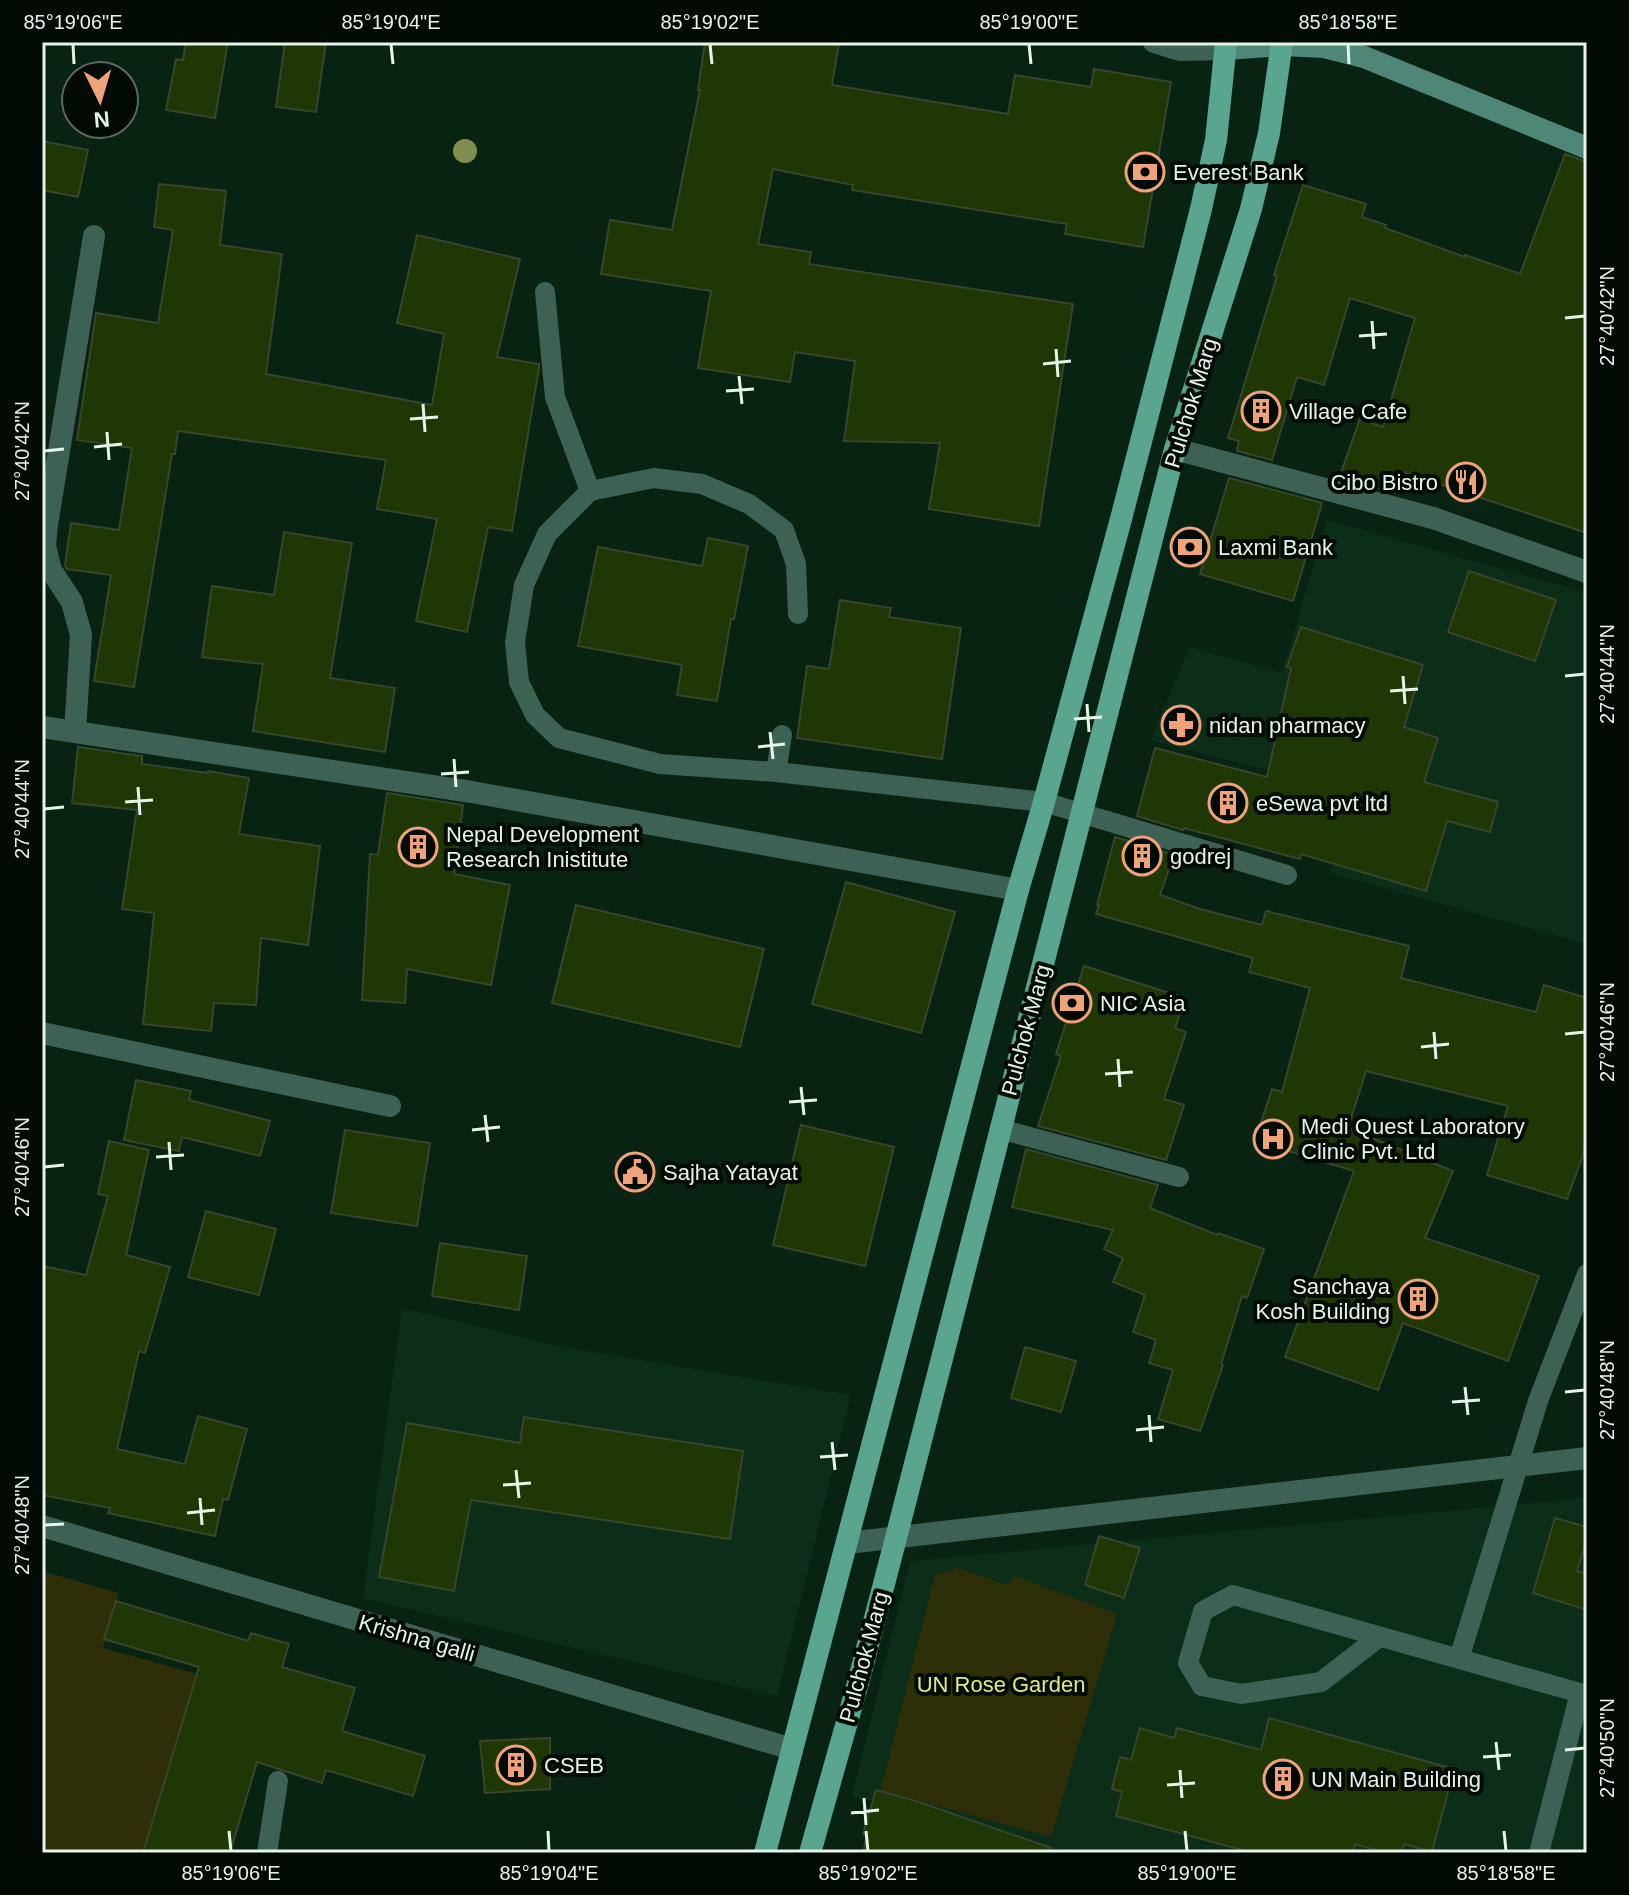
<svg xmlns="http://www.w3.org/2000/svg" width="1629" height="1895" font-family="Arial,sans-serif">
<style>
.built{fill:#0c2e18}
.green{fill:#2e2f08}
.building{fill:#1f3605;stroke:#37462c;stroke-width:2}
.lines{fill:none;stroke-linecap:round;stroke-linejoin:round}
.service{stroke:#3e6156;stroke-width:20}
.minor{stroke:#3e6156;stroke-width:22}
.tertiary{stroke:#3e6156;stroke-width:22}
.secondary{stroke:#4e8777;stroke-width:22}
.primary{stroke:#5aa590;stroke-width:22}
.tree{fill:#808f4f}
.ticks{fill:none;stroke:#e4f4e7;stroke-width:3}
.labels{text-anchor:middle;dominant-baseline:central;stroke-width:8;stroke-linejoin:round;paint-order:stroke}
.poi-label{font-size:22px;fill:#e4f4e7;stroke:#020a04;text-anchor:start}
.street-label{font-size:22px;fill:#e4f4e7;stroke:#020a04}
.park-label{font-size:22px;fill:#e3e881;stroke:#020a04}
.neatline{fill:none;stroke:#e4f4e7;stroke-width:3}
.ticks-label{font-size:20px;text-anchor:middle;fill:#e4f4e7}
</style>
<rect width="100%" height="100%" fill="#082312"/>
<path class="built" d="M1327,520l260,73v351l-257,-71 29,-80 -209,-53 40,-93 92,26z
M402,1308l156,38 293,49 -74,301 -414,-98z
M1587,1498v355h-517l-218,-57 58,-235z"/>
<path class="green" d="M957,1568l50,17 8,-9 102,38 -66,223 -170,-47 54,-215z
M42,1571l77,22 -16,55 94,26 -52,179h-103z"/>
<path class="building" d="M186,42h42l-13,76 -49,-8 10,-51 7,1z
M285,42h41l-10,70 -40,-5z
M705,42h134l-7,43 176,29 7,-39 76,12 3,-18 77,13 -28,165 -78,-13 2,-10 -215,-34 1,-5 -80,-16 -15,75 53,8 -2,12 264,40 -34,222 -110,-17 11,-66 -96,-2 11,-80 -60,-9 -5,30 -92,-14 13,-77 -110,-17 9,-54 62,10 28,-140h-2z
M42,141l46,9 -10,47 -36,-7z
M1565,154l22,8v371l-184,-61 -8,21 -56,-15 21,-59 23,8 32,-109 -65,-20 -26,87 -27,-8 -25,83 -35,-9 2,-10 -11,-3 49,-162 -3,-1 29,-90 63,19 -4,13 24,8 -1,3 80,29v-2l55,19z
M159,184l67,7 -6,54 62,9 -16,120 166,31 12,-71 -47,-11 20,-88 103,24 -23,98 42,7v4l-27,163 -24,-4 -21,105 -51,-11 21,-102 -60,-10 9,-49 -208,-29 -3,23h-3l-38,233 -40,-6 17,-106 -44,-6 -2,-4 6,-42 48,7 13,-82 -55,-8 19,-127 62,10 15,-93 -19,-3z
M1229,478l93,25 -29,98 -93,-27z
M284,532l68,11 -22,135 65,10 -10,64 -132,-21 10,-67 -61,-7 10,-71 62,9z
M708,538l40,8 -14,73h-3l-14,82 -40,-6 5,-30 -104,-19 20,-99 104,19z
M1469,571l87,29 -21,61 -87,-29z
M840,600l51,8 -2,9 72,11 -19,131 -145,-21 10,-72 22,3z
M1301,627l122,38 -19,62 34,11 -14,44 74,20 -8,30 -43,-11 -21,70 -125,-37 -1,5 -116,-31 -1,2 -46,-14 18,-68 112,29 24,-109 -4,-1z
M78,747l64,9v8l66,9v-2l41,7 -10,56 81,12 -12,99 -47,-7 -5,67 -42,-2 -3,28 -68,-7 11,-111 -32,-4 15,-99 -65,-7z
M387,793l76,12 -9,69 56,11 -19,100 -84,-16 -2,34 -43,-3 8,-146 8,1z
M1115,837l59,18 -14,40 40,14 62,16 4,-14 143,35 -8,32 135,34 8,-27 43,13v146l-20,55 -80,-24 21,-69 -142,-35 -18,57 105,43 -28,67 114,38 -31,85 -105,-38 -25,67 -93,-33 69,-186 -99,-30 17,-52 10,3 28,-104 -61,-16 4,-14 -157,-44 3,-9h-2z
M846,882l109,30 -34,121 -109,-29z
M576,905l188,44 -24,98 -188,-44z
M1084,966l101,32 -10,30 11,4 -22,67 20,6 -18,55 -128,-34 23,-70 -5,-2z
M136,1080l55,11 -2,9 81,21 -10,35 -78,-19 -3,14 -55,-11z
M801,1125l93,22 -29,119 -92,-21z
M345,1130l85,13 -13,83 -86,-13z
M109,1141l40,9 -23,105 44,12 -25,86 -6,-2 -22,98 68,15 13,-48 49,13 -19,71 -5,-1 -8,37 -107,-23 2,-5 -68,-13v-229l44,9 22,-79 -10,-2z
M1026,1149l132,36 -8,23 67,27 1,-2 46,16 -17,49 -5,-2 -21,68 2,1 -23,66 -42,-12 15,-49 -24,-7 7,-23 -23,-8 12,-37 -32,-13 10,-24 -19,-9 9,-19 -101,-23z
M206,1211l70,18 -17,66 -71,-18z
M440,1243l87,13 -8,54 -87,-14z
M1025,1347l51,14 -15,51 -50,-14z
M524,1417l219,34 -13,88 -259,-39 -17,91 -75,-14 28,-154 113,20z
M1555,1518l32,9v13l-10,31 10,3v36l-54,-17z
M1099,1536l41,12 -16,50 -39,-13z
M116,1601l132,40 3,-8 38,11 -7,23 73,21 -13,43 83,25 -12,40 -87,-26 -4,13 -65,-21 -27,91h-87l56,-186 -95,-28z
M1269,1718l185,51 -22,83 -28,-8 -2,9h-16l-31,-9 -3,9h-98l-138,-37 6,-24 -10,-3 8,-32 11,3 9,-32 34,10 3,-10 84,22z
M550,1738v51l-65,4 -5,-52z
M876,1790l40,11 135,47 -1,5h-187l4,-18 -4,-1z"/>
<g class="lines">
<path class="service" d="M545,292l10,105 35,94 64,-13 48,6 47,20 35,26 12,34 2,50
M590,491l-43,43 -23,51 -9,57 4,40 16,33 24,23 101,26 116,8 268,30 243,73
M776,772l6,-37
M1000,1129l179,48
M1379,1637l-58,45 -80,12 -39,-8 -14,-23 15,-52 30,-16 354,100
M1459,1659l79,-258 49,-127
M267,1853l11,-72
M1539,1853l41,-160"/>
<path class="minor" d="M1154,42l26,8 46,-1
M1175,449l258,69 154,54
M42,727l430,65 546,98
M75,732l6,-97 -9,-33 -21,-32 -6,-24 2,-21 47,-289
M42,1033l348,73
M847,1543l740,-85"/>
<path class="tertiary" d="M42,1526l750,223"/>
<path class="secondary" d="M1226,49l56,-4 42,2 40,10 223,91"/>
<path class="primary" d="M765,1853l253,-963 26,-88 77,-283 80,-310 15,-69 10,-98
M810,1853l48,-170 38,-145 279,-1089 76,-240 18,-76 13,-91"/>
</g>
<circle class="tree" cx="465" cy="151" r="12"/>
<path class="ticks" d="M73,44l1,20M391,44l2,20M710,44l2,20M1029,44l2,20M1348,44l1,20M1565,318l20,-2M1372,321l2,28M1359,336l28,-2M1056,349l2,28M1043,364l28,-3M739,376l3,28M726,391l28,-2M423,404l2,28M410,419l28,-2M107,432l2,28M94,447l28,-3M44,451l20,-2M1403,676l2,28M1565,676l20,-2M1390,691l28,-2M1087,704l2,28M1074,719l28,-2M770,732l3,27M758,747l27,-3M454,759l2,28M441,774l28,-2M138,787l2,28M125,802l28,-2M44,809l20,-2M1434,1032l2,27M1565,1034l20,-2M1421,1047l28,-3M1118,1059l2,28M1105,1074l28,-2M801,1087l3,28M789,1102l28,-2M485,1115l3,27M472,1130l28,-3M169,1142l2,28M156,1157l28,-2M44,1167l20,-2M1465,1387l3,28M1565,1392l20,-2M1452,1402l28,-2M1149,1415l2,27M1136,1430l28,-3M832,1442l3,28M820,1457l28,-2M516,1470l3,28M503,1485l28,-2M200,1498l2,27M187,1513l28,-3M44,1525l20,-1M1496,1742l3,28M1565,1750l20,-2M1483,1757l28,-2M1180,1770l2,28M1167,1785l28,-2M864,1798l2,27M851,1813l28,-3M229,1831l2,20M548,1831l1,20M866,1831l2,20M1185,1831l2,20M1504,1831l2,20"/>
<defs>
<g id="bank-ring" transform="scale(2)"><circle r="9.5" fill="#020a04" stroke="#f0a278" stroke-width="1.5"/><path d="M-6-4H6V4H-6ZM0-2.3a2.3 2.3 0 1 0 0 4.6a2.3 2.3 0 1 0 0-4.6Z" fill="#f0a278"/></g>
<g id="building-ring" transform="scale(2)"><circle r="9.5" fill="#020a04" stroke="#f0a278" stroke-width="1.5"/><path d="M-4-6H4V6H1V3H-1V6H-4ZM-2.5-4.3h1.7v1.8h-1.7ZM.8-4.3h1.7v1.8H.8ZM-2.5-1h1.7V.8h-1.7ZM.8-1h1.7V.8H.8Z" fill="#f0a278"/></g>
<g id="restaurant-ring" transform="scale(2)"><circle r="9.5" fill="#020a04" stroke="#f0a278" stroke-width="1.5"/><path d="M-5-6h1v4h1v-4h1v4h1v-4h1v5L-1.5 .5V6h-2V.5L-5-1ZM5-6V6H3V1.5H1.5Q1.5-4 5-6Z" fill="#f0a278"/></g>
<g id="pharmacy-ring" transform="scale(2)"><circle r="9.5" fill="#020a04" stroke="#f0a278" stroke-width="1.5"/><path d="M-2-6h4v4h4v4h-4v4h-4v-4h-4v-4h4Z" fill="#f0a278"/></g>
<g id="hospital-ring" transform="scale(2)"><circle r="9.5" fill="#020a04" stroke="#f0a278" stroke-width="1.5"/><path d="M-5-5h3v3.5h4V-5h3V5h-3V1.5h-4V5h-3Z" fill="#f0a278"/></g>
<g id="civic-ring" transform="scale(2)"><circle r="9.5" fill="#020a04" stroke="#f0a278" stroke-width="1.5"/><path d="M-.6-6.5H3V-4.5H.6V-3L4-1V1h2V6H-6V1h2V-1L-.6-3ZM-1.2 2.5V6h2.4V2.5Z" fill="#f0a278"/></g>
</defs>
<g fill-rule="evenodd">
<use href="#bank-ring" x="1145" y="172"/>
<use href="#building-ring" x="1261" y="411"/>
<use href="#restaurant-ring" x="1466" y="482"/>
<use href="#bank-ring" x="1190" y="547"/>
<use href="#pharmacy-ring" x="1181" y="725"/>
<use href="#building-ring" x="1228" y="803"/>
<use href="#building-ring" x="418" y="847"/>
<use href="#building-ring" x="1142" y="856"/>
<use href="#bank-ring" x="1072" y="1003"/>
<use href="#hospital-ring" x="1273" y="1139"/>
<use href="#civic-ring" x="635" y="1172"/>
<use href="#building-ring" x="1418" y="1299"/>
<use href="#building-ring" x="516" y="1765"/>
<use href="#building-ring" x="1283" y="1779"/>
</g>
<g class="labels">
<g class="poi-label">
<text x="1173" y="172">Everest Bank</text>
<text x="1289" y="411">Village Cafe</text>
<text x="1438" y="482" text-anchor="end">Cibo Bistro</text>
<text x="1218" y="547">Laxmi Bank</text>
<text x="1209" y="725">nidan pharmacy</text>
<text x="1256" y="803">eSewa pvt ltd</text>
<text x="446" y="834">Nepal Development<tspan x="446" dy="25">Research Inistitute</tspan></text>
<text x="1170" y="856">godrej</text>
<text x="1100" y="1003">NIC Asia</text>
<text x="1301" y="1126">Medi Quest Laboratory<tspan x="1301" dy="25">Clinic Pvt. Ltd</tspan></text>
<text x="663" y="1172">Sajha Yatayat</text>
<text x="1390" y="1286" text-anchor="end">Sanchaya<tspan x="1390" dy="25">Kosh Building</tspan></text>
<text x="544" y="1765">CSEB</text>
<text x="1311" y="1779">UN Main Building</text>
</g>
<g class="street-label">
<text transform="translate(1191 403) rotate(-73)">Pulchok Marg</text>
<text transform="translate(1026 1030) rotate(-75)">Pulchok Marg</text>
<text transform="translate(417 1638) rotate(16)">Krishna galli</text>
<text transform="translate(864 1657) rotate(-75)">Pulchok Marg</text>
</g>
<g class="park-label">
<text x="1001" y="1684">UN Rose Garden</text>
</g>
</g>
<rect width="1629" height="1895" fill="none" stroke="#020a04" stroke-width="88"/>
<g transform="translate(100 100) rotate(175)"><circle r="38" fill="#020a04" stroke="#5c685f" stroke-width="2"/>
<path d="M0-6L14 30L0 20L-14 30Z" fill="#f0a278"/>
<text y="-12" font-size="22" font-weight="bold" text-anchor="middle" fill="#e4f4e7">N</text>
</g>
<rect x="44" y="44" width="1541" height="1807" class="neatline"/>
<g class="ticks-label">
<text x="73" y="29">85°19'06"E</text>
<text x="391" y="29">85°19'04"E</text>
<text x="710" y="29">85°19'02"E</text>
<text x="1029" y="29">85°19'00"E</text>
<text x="1348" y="29">85°18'58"E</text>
<text transform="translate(1607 316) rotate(-90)" y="7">27°40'42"N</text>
<text transform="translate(22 451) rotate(-90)" y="7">27°40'42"N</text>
<text transform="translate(1607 674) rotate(-90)" y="7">27°40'44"N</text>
<text transform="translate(22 809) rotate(-90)" y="7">27°40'44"N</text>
<text transform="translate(1607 1032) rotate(-90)" y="7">27°40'46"N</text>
<text transform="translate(22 1167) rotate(-90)" y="7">27°40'46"N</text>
<text transform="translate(1607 1390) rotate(-90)" y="7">27°40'48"N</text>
<text transform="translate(22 1525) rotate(-90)" y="7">27°40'48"N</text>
<text transform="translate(1607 1748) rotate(-90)" y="7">27°40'50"N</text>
<text x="231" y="1880">85°19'06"E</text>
<text x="549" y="1880">85°19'04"E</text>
<text x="868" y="1880">85°19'02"E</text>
<text x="1187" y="1880">85°19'00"E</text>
<text x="1506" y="1880">85°18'58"E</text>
</g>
</svg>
